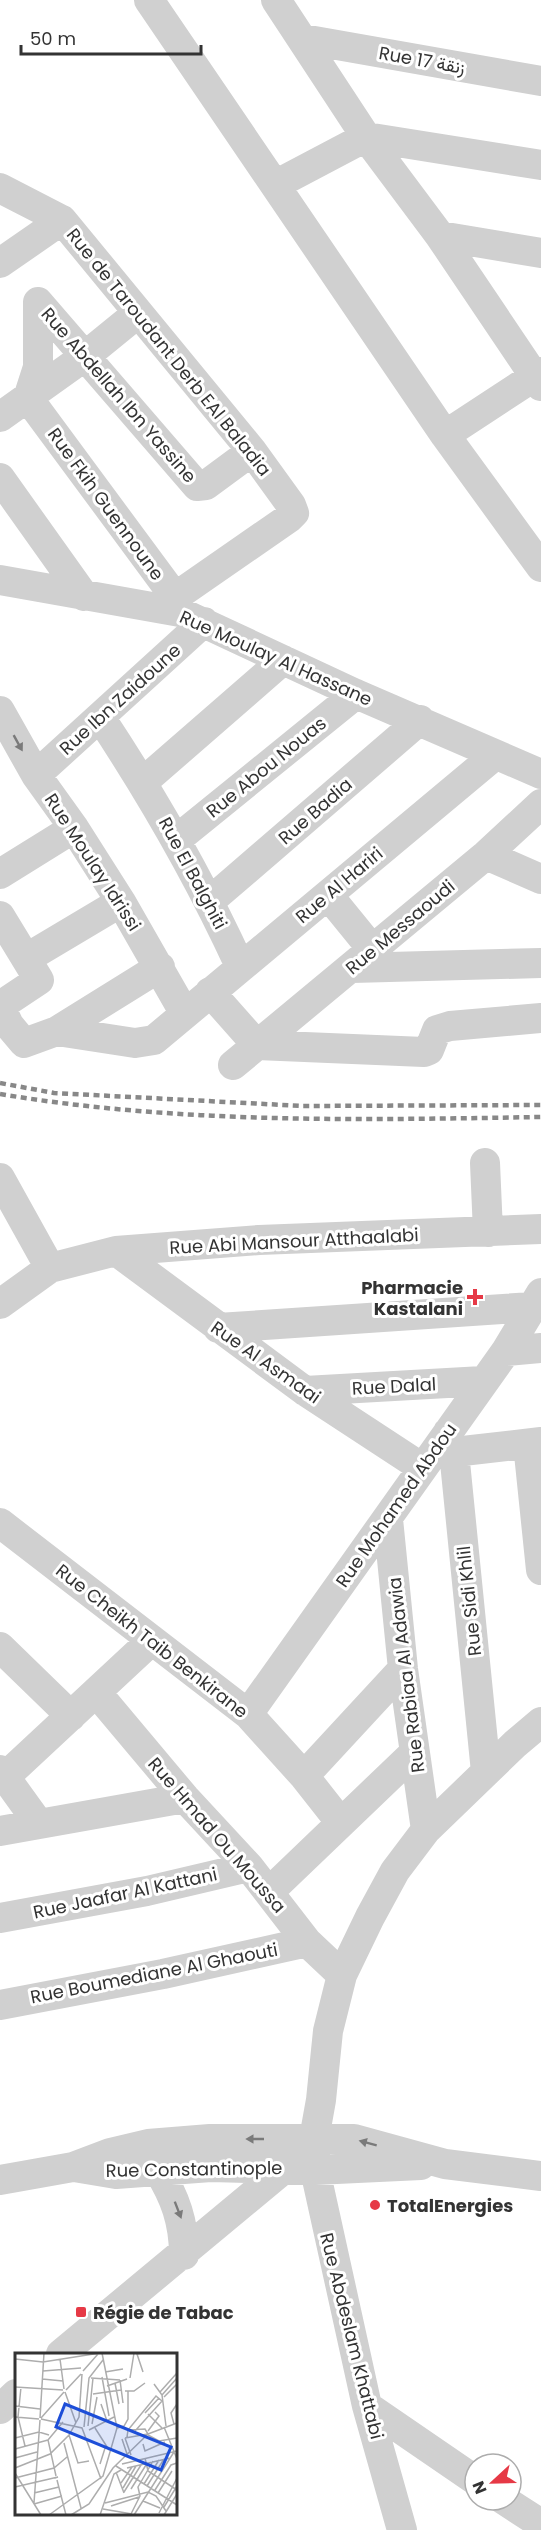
<svg xmlns="http://www.w3.org/2000/svg" width="541" height="2530" font-family="Poppins,Vazirmatn,sans-serif">
<style>
.lines{fill:none;stroke-linecap:round;stroke-linejoin:round}
.minor{stroke:#d0d0d0;stroke-width:30}
.rail{stroke:#888;stroke-width:4.5;stroke-dasharray:6 4.5;stroke-linecap:butt}
.oneway{fill:#7a7a7a}
.poi-dot{fill:#e63946;stroke:#fff;stroke-width:2}
.labels{text-anchor:middle;dominant-baseline:central;stroke-width:6;stroke-linejoin:round;paint-order:stroke}
.street-label{font-size:18px;fill:#333;stroke:#fff}
.poi-label{font-size:18px;font-weight:bold;fill:#333;stroke:#fff;text-anchor:start}
.inset-road{fill:none;stroke:#adadad;stroke-width:1.5}
.view{fill:#1d4ed8;fill-opacity:0.15;stroke:#1d4ed8;stroke-width:3}
.inset-edge{fill:none;stroke:#333;stroke-width:3}
</style>
<rect width="100%" height="100%" fill="#fff"/>
<g class="lines">
<path class="minor" d="M149,0l296,435 96,132
M276,0l90,137 74,99 101,150
M303,39l238,42
M366,137l175,28
M275,185l91,-48
M0,188l62,32 190,231 39,54 3,8 -5,5 -114,79
M440,236l101,17
M0,263l62,-43
M38,302v65l-10,31 147,199 5,15
M38,302l159,184 9,-1 46,-34
M0,417l84,-60 54,-44
M445,435l96,-63
M0,478l84,118
M0,580l180,32 176,82 185,80
M0,711l36,64 38,53 47,74 64,112
M100,717c53,80 100,162 140,249
M36,775l168,-153
M143,782l140,-122
M176,840l180,-146
M486,855l55,24
M0,874l74,-46
M328,895l44,54
M210,901l210,-181
M0,916l39,64 -39,26 9,19 15,18 33,-12 103,-64
M27,958l94,-56
M352,968l189,-5
M210,992l47,53 167,7 5,-2 8,-20 13,-4 91,-8
M57,1031l78,12 19,-3 340,-284
M233,1065l253,-210 55,-51
M485,1163l3,69
M0,1178l50,90
M116,1251l189,140 116,76
M0,1304l50,-36 66,-17 143,-11 282,-11
M218,1328l314,-21
M506,1351l35,-3
M305,1391l178,-10
M448,1432l6,20 32,320
M528,1444l13,126
M454,1452l87,-10
M388,1519l15,150 23,161
M0,1523l248,191 56,62 37,47
M0,1647l71,69
M96,1692l89,106 64,69 58,75 35,33
M248,1714l258,-363 35,-58
M0,1770l39,54
M6,1776l146,-136
M304,1776l99,-107
M0,1831l185,-33
M269,1892l145,-139
M0,1918l147,-27 102,-24
M0,2005l163,-31 144,-32
M74,2167l42,7 95,-7 104,3 106,-5
M158,2170c17,27 26,52 26,85
M0,2180l73,-13 37,-14 38,-9 62,-5h144l91,25 96,12
M61,2354l230,-191
M367,2406l108,74
M0,2409l16,-15
M504,2500l37,24
M402,2530l-35,-124 -52,-236 -1,-31 7,-39 7,-69 14,-56 28,-58 25,-46 31,-41 89,-86 26,-22"/>
<path class="rail" d="M0,1083l54,10 249,13 238,-1
M0,1094c179,30 361,26 541,23"/>
</g>
<defs><path id="oneway-solid" d="M-6-.8H1V-3.2L6.5 0L1 3.2V.8H-6Z" transform="scale(1.5)"/></defs>
<g class="oneway">
<use href="#oneway-solid" transform="translate(18 743) rotate(61)"/>
<use href="#oneway-solid" transform="translate(255 2139) rotate(-180)"/>
<use href="#oneway-solid" transform="translate(368 2143) rotate(-165)"/>
<use href="#oneway-solid" transform="translate(178 2210) rotate(69)"/>
</g>
<g class="poi-dot">
<path d="M472 1288h6v6h6v6h-6v6h-6v-6h-6v-6h6z"/>
<circle cx="375" cy="2205" r="6"/>
<rect x="75" y="2306" width="12" height="12" rx="3"/>
</g>
<g class="labels">
<g class="street-label">
<text transform="translate(422 60) rotate(10)">Rue 17 زنقة</text>
<text transform="translate(169 352) rotate(51)">Rue de Taroudant Derb EAl Baladia</text>
<text transform="translate(119 395) rotate(49)">Rue Abdellah Ibn Yassine</text>
<text transform="translate(106 504) rotate(54)">Rue Fkih Guennoune</text>
<text transform="translate(276 658) rotate(24)">Rue Moulay Al Hassane</text>
<text transform="translate(120 699) rotate(-42)">Rue Ibn Zaidoune</text>
<text transform="translate(266 767) rotate(-39)">Rue Abou Nouas</text>
<text transform="translate(315 811) rotate(-41)">Rue Badia</text>
<text transform="translate(93 862) rotate(57)">Rue Moulay Idrissi</text>
<text transform="translate(193 873) rotate(62)">Rue El Balghiti</text>
<text transform="translate(339 885) rotate(-40)">Rue Al Hariri</text>
<text transform="translate(400 927) rotate(-40)">Rue Messaoudi</text>
<text transform="translate(294 1241) rotate(-3)">Rue Abi Mansour Atthaalabi</text>
<text transform="translate(266 1362) rotate(35)">Rue Al Asmaai</text>
<text transform="translate(394 1386) rotate(-3)">Rue Dalal</text>
<text transform="translate(396 1505) rotate(-55)">Rue Mohamed Abdou</text>
<text transform="translate(469 1601) rotate(-96)">Rue Sidi Khlil</text>
<text transform="translate(152 1641) rotate(38)">Rue Cheikh Taib Benkirane</text>
<text transform="translate(406 1675) rotate(-97)">Rue Rabiaa Al Adawia</text>
<text transform="translate(217 1835) rotate(49)">Rue Hmad Ou Moussa</text>
<text transform="translate(125 1893) rotate(-12)">Rue Jaafar Al Kattani</text>
<text transform="translate(154 1973) rotate(-11)">Rue Boumediane Al Ghaouti</text>
<text transform="translate(194 2169) rotate(-1)">Rue Constantinople</text>
<text transform="translate(352 2336) rotate(76)">Rue Abdeslam Khattabi</text>
</g>
<g class="poi-label">
<text x="463" y="1287" text-anchor="end">Pharmacie<tspan x="463" dy="21">Kastalani</tspan></text>
<text x="387" y="2205">TotalEnergies</text>
<text x="93" y="2312">Régie de Tabac</text>
</g>
</g>
<g transform="translate(15 2353)">
<rect width="162" height="162" fill="#fff"/>
<path class="inset-road" d="M126,0l-4,1 6,18M0,6l28,3 57,-9M45,6l4,30M28,18l38,-3M68,18l15,-17M90,19l18,-3M87,24l7,39M76,25l29,2M115,25l4,-25M27,26l21,2M105,27l3,23M100,30l4,21M139,31l8,11 4,31M92,33l20,-7M0,34l48,3M6,34l-3,30 7,29M51,37l15,-16M110,38h9l11,-8M50,39l11,31M145,39l17,-19M78,41l28,-4M147,42l15,-17M149,44l13,-13M86,51l6,17M0,53l25,3M130,60l14,-15M133,61l14,14M0,64l24,2M25,65l4,-65M26,65l23,-26M26,66l41,9 19,51M77,71l5,-27M159,71l-3,-11 6,-9M73,73l5,-48M69,74l5,-49 14,-18M149,74l13,32M80,75l14,22M102,75l7,-2 4,-7v-28M74,77l25,-13M113,77l28,-34 6,5M120,78l27,-30M133,78l11,-15 -4,-4M54,82l9,28 11,-2M133,82l11,6 18,-3M112,84l1,-7 17,-1 3,5M0,85l24,-6 10,3M110,85l23,-4 29,-11M110,85l6,17M107,86l6,18M49,90l17,65M128,91l2,7 20,-9M0,96l33,-9M0,105l22,-6M130,105l3,13 29,19M85,111l6,-19M107,111l55,-13M101,113l61,39M0,115l35,-14 19,-19 10,-18 3,-43M112,115l43,-10M101,119l8,21M0,120l26,42M41,123l-8,-36 15,-18M0,125l39,-10 13,-11M42,127l9,35M106,130l11,-16M129,131l15,-24M132,133l17,-27M0,134l43,-10 -3,1M108,135l13,-22M84,136l14,-21 35,-34M116,136l15,-24M140,137l16,-25 6,-2M109,139l17,-27M19,140l25,-6M143,140l14,-22M128,148l17,7M19,150l6,-83M90,150l43,-11 8,4 10,15M19,151l28,-8M96,153l28,-9M149,154l13,-21M88,156l29,5M144,160l18,-35M116,161l9,-18 -2,-9 15,-26M34,162l54,-39 14,-48 -15,-75M56,162l18,-11 10,-15M85,162l14,-41 7,-4M119,162l40,-63M149,162l13,-21"/>
<path class="view" d="M50,51l106,43 -10,23 -105,-43z"/>
<rect width="162" height="162" class="inset-edge"/>
</g>
<g transform="translate(493 2482) rotate(248)"><circle r="28" fill="#ffffff" stroke="#adadad" stroke-width="1.5"/>
<path d="M0-4.5L10 22L0 15L-10 22Z" fill="#e63946"/>
<text y="-9" font-size="16" font-weight="bold" text-anchor="middle" fill="#333333">N</text>
</g>
<path d="M21 45v9h180v-9" fill="none" stroke="#333333" stroke-width="3"/>
<text x="30" y="45" font-size="18" fill="#333333" stroke="#ffffff" stroke-width="4.5" paint-order="stroke">50 m</text>
</svg>
